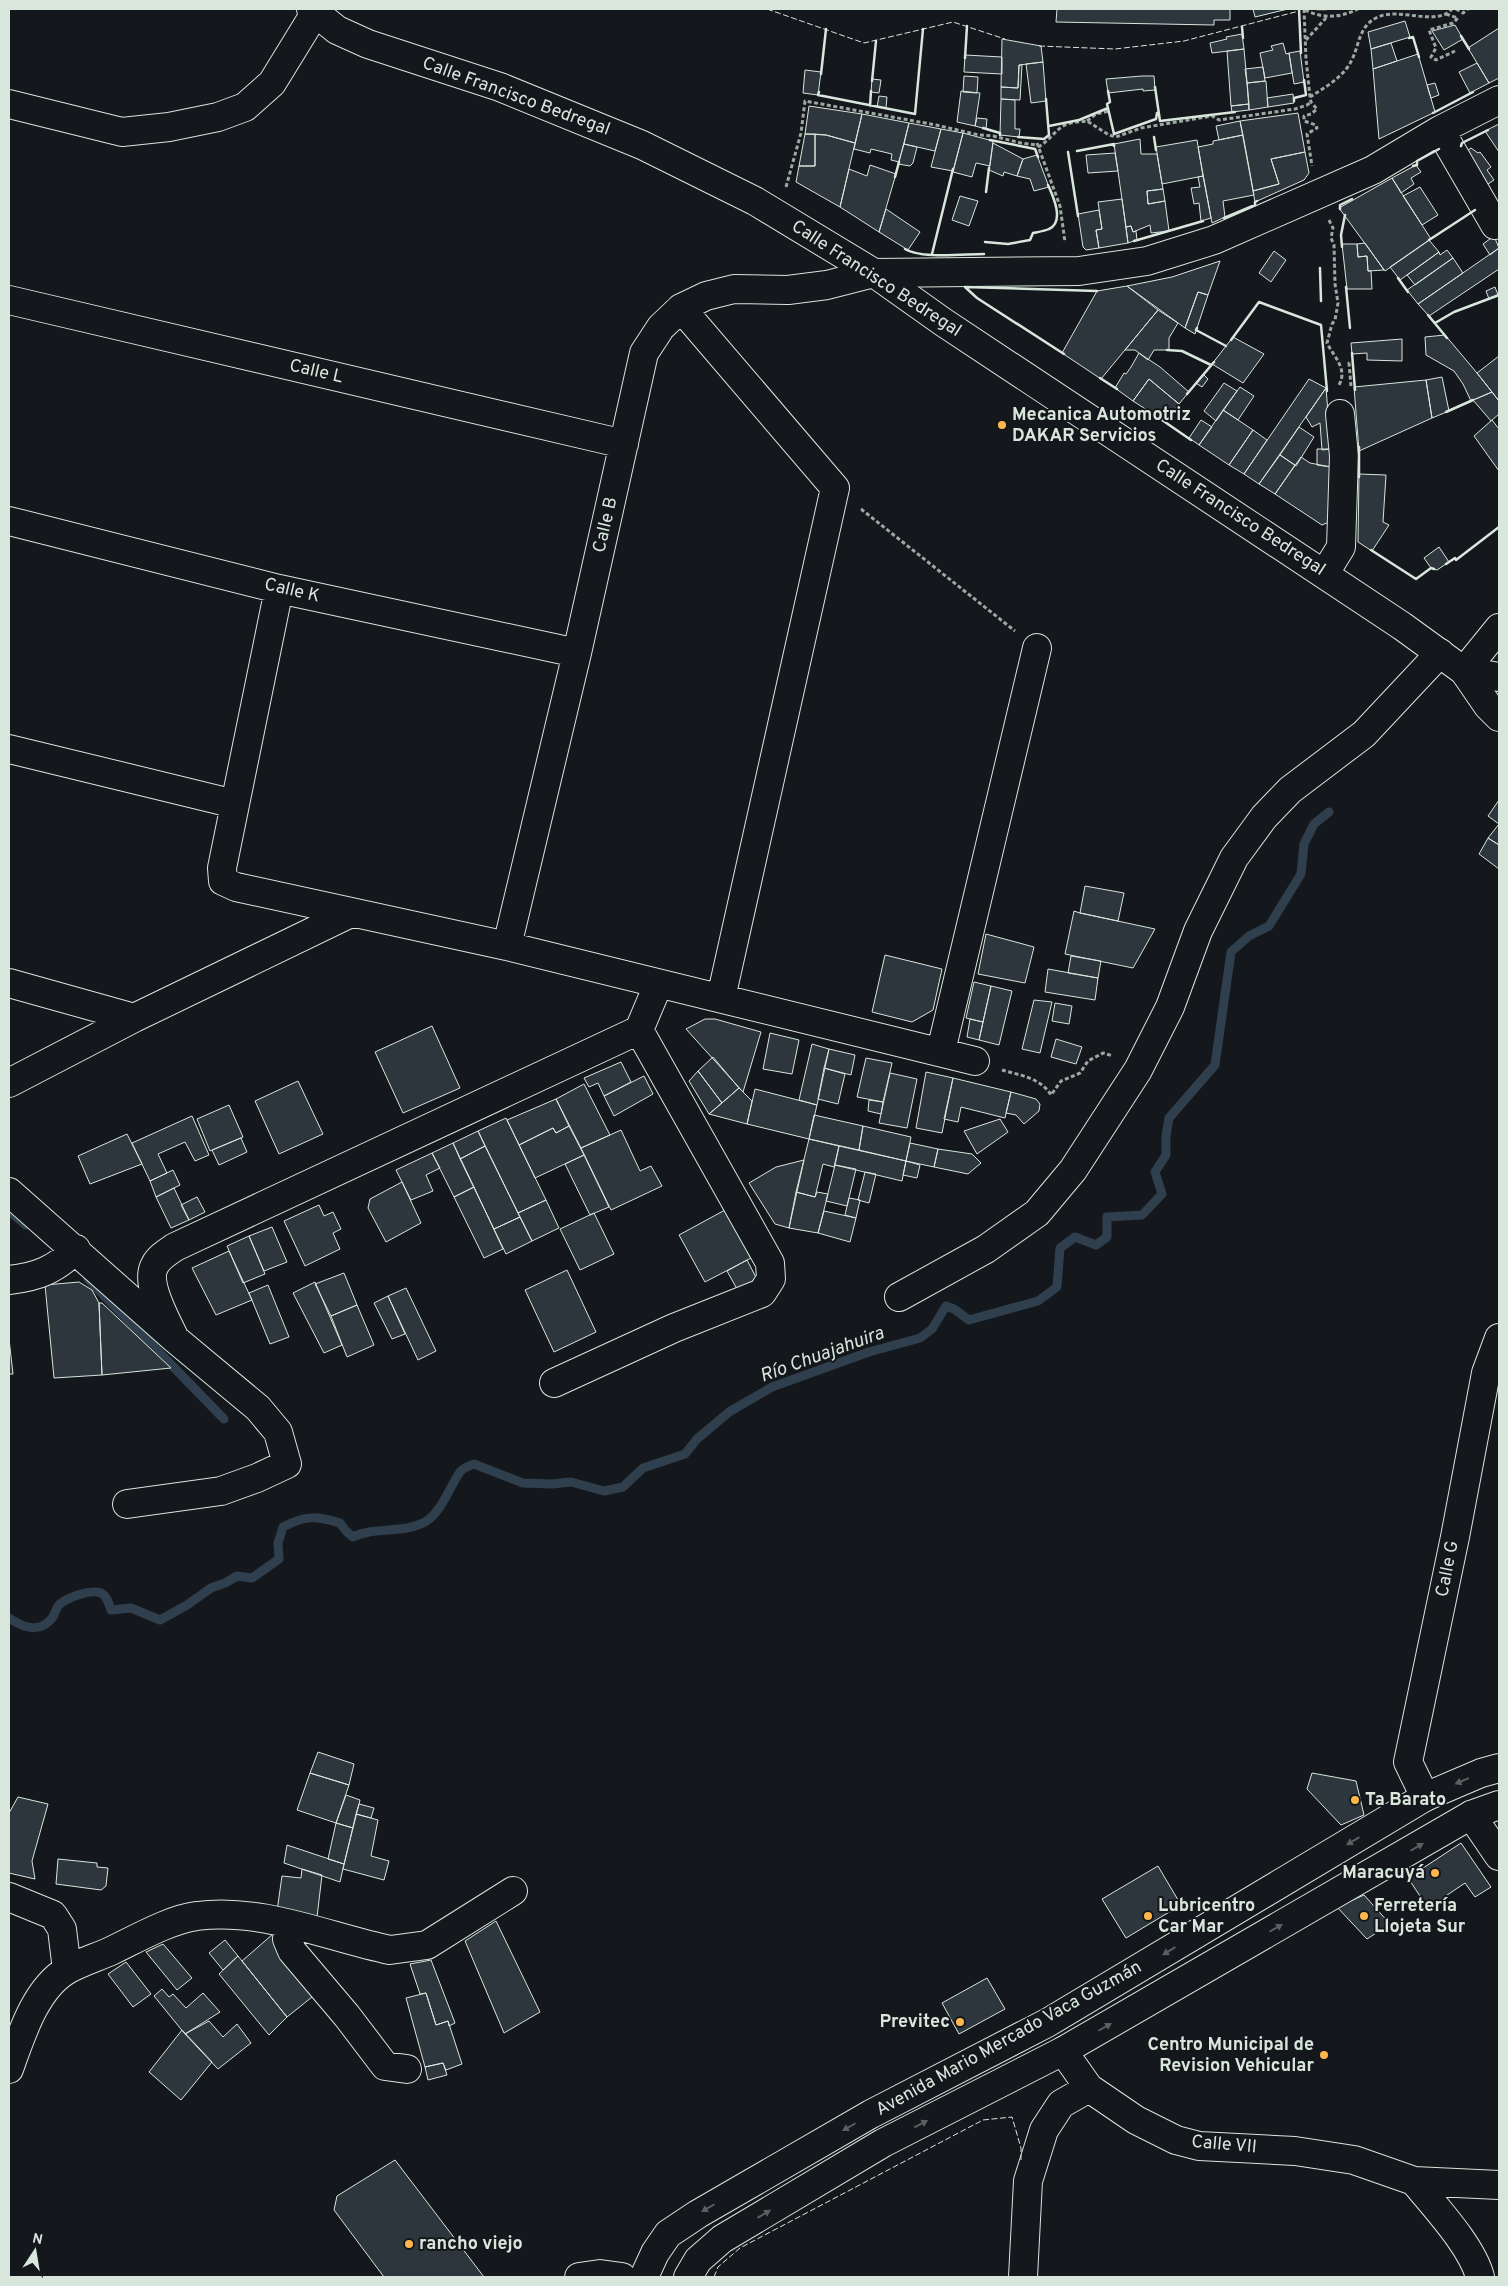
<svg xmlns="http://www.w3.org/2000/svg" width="1508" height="2286" font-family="Overpass,sans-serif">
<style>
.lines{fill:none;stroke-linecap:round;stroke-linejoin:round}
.stream{stroke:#2f3f4d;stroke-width:9}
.building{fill:#2c363c;stroke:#d8e6dc}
.minor-casing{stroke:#d8e6dc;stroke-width:30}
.primary-casing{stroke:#d8e6dc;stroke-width:30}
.path{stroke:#9da8a2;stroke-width:3;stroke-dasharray:4 2.5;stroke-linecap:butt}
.minor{stroke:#14181c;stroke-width:28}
.primary{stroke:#14181c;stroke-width:28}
.fence{stroke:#d8e6dc;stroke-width:1;stroke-dasharray:6 2.5;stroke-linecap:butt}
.wall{stroke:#d8e6dc;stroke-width:2.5}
.oneway{fill:#59605f}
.poi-dot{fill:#ffb74d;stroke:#14181c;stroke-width:2}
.labels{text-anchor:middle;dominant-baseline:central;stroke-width:4;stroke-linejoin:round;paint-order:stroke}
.street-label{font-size:18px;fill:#d8e6dc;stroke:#14181c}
.poi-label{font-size:18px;font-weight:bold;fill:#d8e6dc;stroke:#14181c;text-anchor:start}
.water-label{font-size:19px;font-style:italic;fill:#d8e6dc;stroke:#14181c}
</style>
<rect width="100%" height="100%" fill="#14181c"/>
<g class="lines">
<path class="stream" d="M9,1211l17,14
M88,1279l136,140
M9,1618c15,10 31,16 44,-1 2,-4 4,-11 7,-13 9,-7 30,-15 41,-11 6,3 8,11 10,17l20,-2 29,12 27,-15 24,-17 14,-5 12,-7 15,2 27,-19 -1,-16 5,-16c22,-12 34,-11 57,-4l6,8 7,6c23,-11 50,-3 72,-15 16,-9 25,-36 35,-50 3,-4 9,-6 14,-8l49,19 29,1 19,-2 33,9 19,-4 20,-19 42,-14 12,-15 32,-27 43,-25 97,-35 51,-14 12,-9 14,-23 8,3 15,11 69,-19 19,-14 3,-39 15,-11 21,8 11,-8v-20l35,-2 20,-21 -7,-22 11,-17v-19l3,-18 46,-53 16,-113 18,-16 20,-10 32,-52 3,-30 10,-20 15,-12"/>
</g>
<path class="building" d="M1057,9h173v11h-16v5l-158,-3z
M1253,9h35l-33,8z
M1405,21l5,16 -39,12 -3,-17z
M1455,25l8,14 -19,11 -12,-19z
M1499,28v50l-10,5 -21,-35z
M1242,34l2,15 -32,4 -2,-10 17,-4 -1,-2z
M1002,39l39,7 2,16 -24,3 -1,23 -17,-1z
M1283,43l3,11 3,-1 3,20 -27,5 -5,-25 13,-3 -2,-4z
M1391,43l6,18 -24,8 -2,-20z
M1244,49l5,55 -18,2 -4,-55z
M1300,51l4,31 -10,2 -5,-31z
M1418,54l17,58 -56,27 -6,-70z
M965,55l37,2v17l-38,-2z
M1043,62l3,39 -15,2 -5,-39z
M1477,63l12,20 -19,10 -11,-21z
M1019,65h3l-2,35 -19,-1v-12l17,1z
M1263,67l2,14 -18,2 -2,-14z
M805,70l16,2 -3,23 -15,-2z
M964,76l14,1 -1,16 -14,-1z
M1142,76h12l1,14 -12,1v-2l-35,4 -2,-14z
M872,79l9,1 -2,13 -8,-1z
M1266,81l2,26 -19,3 -2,-27z
M1435,83l4,12 -8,3 -4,-13z
M961,91l19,2 -5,33 -18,-4z
M1293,94l1,9 -26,4 -1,-9z
M879,96l8,1 -1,11 -9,-1z
M1001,99l14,1v29h5l-1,8 -19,-2z
M1249,104v6l-17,2 -1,-6z
M809,106l53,8 -7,29 -29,-8 -21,-1z
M1298,113l7,39 -34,7 8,25 -26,7 -13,-70z
M862,114l47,9 -10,39 -8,-2 1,-6 -21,-5 -1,4 -16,-4z
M977,118l10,1 -1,10 -11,-3z
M1240,121l3,14 -24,5 -3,-14z
M909,123l32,6 -6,22 -31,-7z
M1499,124v28l-14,-21z
M941,129l22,4 -10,38 -22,-4z
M963,133l30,8 -3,25 -14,-3 -4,14 -19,-5z
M805,134h10v32h-16z
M815,134l11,1 29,8 -15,64 -44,-25 3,-16h16z
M1243,135l11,60 -31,6 2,16 -13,6 -14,-76 15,-3v-3z
M1140,139l1,15h16l6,35 -16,2 1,13 17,-3 4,30 -18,2 -1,-8 -17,7 -2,-6 -5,1 -12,-83z
M1197,140l6,36 -41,8 -6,-37z
M993,143l30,16 -6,17 -13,-4 -1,4 -14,-6z
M904,144l13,3 -4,16 -3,3 -12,-2z
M1471,148l7,5 2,-1 11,15 -4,3 7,10 -9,6 -21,-33z
M1305,152l4,21 -5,7 -49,22 -2,-11 26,-7 -8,-25z
M1115,153l3,18 -30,2 -2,-18z
M1037,155l12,32 -15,4 -4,-12 -13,-3 6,-17z
M870,165l26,9 -17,58 -39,-25 9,-38 18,7z
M1416,165l5,7 -10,6 3,6 -13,9 -9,-15z
M1203,176l8,42 -10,3 -2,-18 -5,1 -3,-16 9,-1 -2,-10z
M1392,178l39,61 -46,32 -46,-63z
M1420,187l18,28 -16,10 -19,-29z
M1163,189l2,12 -17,3 -1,-13z
M960,196l18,5 -9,25 -17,-6z
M1122,199l6,44 -29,5 -3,-18 6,-1 -4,-27z
M886,209l34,23 -12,18 -29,-18z
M1099,210l3,19 -6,1 3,18 -13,2 -3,-3 -5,-33z
M1131,226l2,6 3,-1 1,9 -9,3 -2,-16z
M1494,236l5,12 -9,7 -7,-11z
M1429,240l10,12 -39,28 -10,-13z
M1365,243l19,27 -16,1 -1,-15 -9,1 -1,-13z
M1342,244h15l1,13 9,-1 1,15h3l1,18h-25z
M1499,248v21l-70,47 -11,-12z
M1447,250l6,8 -38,27 -8,-10 32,-23 1,3z
M1274,251l12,9 -15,22 -12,-9z
M1453,258l10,15 -45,31 -11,-14z
M1220,261l-12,34 -10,-3 -13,36 -58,-42 45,-9z
M1127,286l31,24 -57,69 -39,-26 35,-62z
M1495,287l3,8 -9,4 -3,-8z
M1198,292l10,3 -13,39 -10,-6z
M1158,310l20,13 -9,15v12h-15l-6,10 -13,-10h-10z
M1445,335l32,38 15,19 -21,9 -8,-17 -9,-13 -28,-16 -1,-18z
M1233,337l31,17 -21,29 -31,-19z
M1402,339v22l-35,-1v-7l-15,1 -1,-11z
M1139,353l21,14 29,25 -10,12 -30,-25 -16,22 -18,-13 9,-15 2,1 5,-7z
M1499,356v45l-22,-28z
M1203,374l5,5 -6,8 -6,-4z
M1442,377l7,34 -17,7 -6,-38z
M1149,379l30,25 -15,17 -31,-20z
M1309,379l17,9 -67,96 -15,-10z
M1426,380l6,38 -73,33 -5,-64z
M1224,383l13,8 -21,30 -12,-10z
M1240,387l14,9 -16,24 -15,-10z
M1326,388l5,61 -9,1 -2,-27 -8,4 -6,-10z
M1492,392l7,9v13l-8,7 -18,-21z
M1223,410l30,20 -24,35 -30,-20z
M1201,420l11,7 -13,18 -10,-7z
M1492,420l7,9v42l-25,-35z
M1299,427l15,10 -18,29 -16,-11z
M1253,430l14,10 -23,34 -15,-9z
M1317,449h14v18l-14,-2z
M1280,455l15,10 -20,29 -16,-10z
M1301,457l9,6 21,4 -2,55 -7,3 -47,-31z
M1359,474l27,1 -3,47 6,3 -17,26 -14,-9z
M1439,547l10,15 -12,8 -6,-2 -7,-10z
M1499,800v45l-11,-7 11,-14 -11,-8z
M1488,838l11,7v24l-20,-15z
M1085,886l39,7 -6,28 -38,-8z
M1074,911l6,2 75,16 -22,39 -68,-14z
M986,934l48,13 -9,36 -47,-9z
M885,955l57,14 -9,41 -21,12 -40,-10z
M1071,956l30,5 -3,17 -30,-5z
M1048,969l50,9 -3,22 -50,-8z
M974,982l17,4 -8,36 -17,-4z
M991,986l21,5 -13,54 -20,-5z
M1034,1000l18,2 -12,51 -18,-4z
M1055,1003l17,3 -3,18 -17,-3z
M705,1019h10l46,13 -18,60 -57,-63z
M970,1019l13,3 -4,18 -12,-3z
M432,1026l28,62 -57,25 -28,-61z
M770,1033l29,7 -7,34 -29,-5z
M1056,1039l26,8 -6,17 -25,-7z
M812,1044l17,5 -12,56 -18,-5z
M829,1049l26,6 -4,20 -27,-7z
M713,1057l26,31 -17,15 -24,-32z
M866,1058l26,5 -9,39 -26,-5z
M621,1062l10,20 -27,14 -6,-13 -9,4 -5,-9z
M824,1068l21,6 -7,30 -20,-5z
M698,1071l24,32 -13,11 -20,-33z
M926,1072l27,6 -11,55 -26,-5z
M890,1073l27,6 -10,49 -28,-5z
M644,1076l9,18 -39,22 -10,-20z
M953,1078l58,14 -6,26 -44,-11 -3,15 -14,-3z
M298,1081l25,53 -44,20 -24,-53z
M584,1084l26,51 -29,13 -25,-49z
M739,1088l13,13 -5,23 -38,-10z
M755,1089l62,16 -8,34 -62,-15z
M1011,1092l25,7 4,5 -1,7 -15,13 -8,-9 -10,-2z
M556,1099l13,27 -13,7 -3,-5 -34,17 -12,-25z
M869,1100l14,2 -2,12 -13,-3z
M229,1105l14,32 -33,14 -13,-32z
M814,1115l49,11 -4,24 -50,-11z
M192,1116l17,39 -14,6 -10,-19 -27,12 9,19 -17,8 -18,-38z
M506,1118l40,82 -28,13 -40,-82z
M1000,1119l8,13 -31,22 -13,-23z
M569,1126l15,29 -49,23 -16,-33 34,-17 3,5z
M863,1126l48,11 -5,24 -47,-11z
M621,1130l19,41 11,-5 11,20 -51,24 -30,-62z
M478,1131l7,15 -25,13 -7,-16z
M127,1134l15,30 -52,20 -12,-28z
M241,1138l6,14 -28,13 -7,-15z
M809,1139l30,7 -5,21 -11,-3 -8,33 -19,-5z
M453,1143l21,44 -20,10 -22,-44z
M910,1143l28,6 -4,18 -28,-6z
M485,1146l35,71 -26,12 -34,-70z
M839,1146l67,15 -4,20 -67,-16z
M938,1149l34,5 9,9 -13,11 -34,-7z
M432,1153l8,15 -14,7 7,16 -22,9 -15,-30z
M584,1155l25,52 -19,8 -25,-51z
M804,1160l-15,68 -14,-4 -26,-41 27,-16z
M906,1161l14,4 -3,13 -14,-3z
M835,1165l21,4 -9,37 -21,-5z
M173,1170l7,15 -24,12 -6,-16z
M865,1172l11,2 -7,29 -11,-3z
M402,1182l19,41 -35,19 -18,-34 2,-9z
M474,1187l29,62 -19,9 -30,-61z
M174,1188l15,32 -18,8 -15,-31z
M796,1192l19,5 2,-5 11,2 -10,39 -29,-5z
M197,1197l8,15 -16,8 -8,-15z
M849,1198l11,2 -4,18 -11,-3z
M546,1200l13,28 -27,13 -14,-28z
M319,1205l5,11 9,-4 8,17 -8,4 7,16 -35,17 -21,-45z
M725,1210l26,48 -46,24 -26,-47z
M824,1211l32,7 -6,24 -32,-9z
M594,1213l20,41 -34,16 -20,-41z
M520,1217l12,24 -26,13 -12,-25z
M272,1227l15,35 -23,9 -15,-35z
M249,1236l16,38 -22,9 -16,-37z
M229,1251l23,49 -36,15 -24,-47z
M747,1260l13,25 -19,11 -14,-25z
M567,1270l29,62 -42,20 -29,-62z
M344,1273l13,32 -26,11 -16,-32z
M79,1282l13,8 7,13 3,72 -48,3 -9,-93z
M315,1282l27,63 -18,8 -31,-60z
M268,1285l21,52 -19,7 -21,-51z
M406,1288l30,63 -18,9 -30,-64z
M388,1296l17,38 -13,5 -18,-36z
M99,1303h3l69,65 -69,7z
M357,1305l17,40 -27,12 -16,-41z
M9,1339l4,35h-4z
M318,1752l36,12 -5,21 -39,-12z
M310,1773l39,12 -13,38 -39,-13z
M1312,1773l44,8 8,34 -23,10 -34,-36z
M346,1795l14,5 -7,28 -17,-5z
M18,1797l30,7 -16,57 3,18 -26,-6v-60z
M359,1804l15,4 -3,10 -15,-4z
M356,1814l22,6 -7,36 18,5 -5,19 -41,-11z
M336,1823l17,5 -9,36 -16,-5z
M1461,1843l30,44 -16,10 -10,-14 -37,25 -20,-30z
M287,1845l57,19 -4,18 -56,-19z
M58,1859l39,4v4l11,1 -2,18 -5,4 -45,-6z
M1158,1866l23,39 -55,33 -24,-39z
M302,1869l20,6 -5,42 -40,-6 5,-35 19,2z
M1364,1895l26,29 -23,15 -30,-32z
M496,1921l44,91 -36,21 -39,-92z
M273,1934l44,59 -30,24 -45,-56z
M225,1940l13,16 -15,14 -14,-17z
M163,1944l29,34 -15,12 -31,-38z
M238,1956l49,61 -18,18 -50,-61z
M431,1960l24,63 -6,3 -1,-5 -12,4 -10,-32 -6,1 -10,-30z
M126,1962l25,32 -18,13 -25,-33z
M987,1978l18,31 -46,25 -17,-31z
M162,1989l7,8 4,-3 13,14 17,-15 17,19 -35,22 -31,-38z
M426,1993l10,32 12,-4 14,43 -16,6 -3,-7 -18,4 -19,-69z
M209,2021l14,16 14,-13 14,19 -33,26 -33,-35z
M182,2030l30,32 -31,38 -32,-28z
M443,2063l4,12 -19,5 -3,-13z
M395,2160l89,117h-100l-50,-67 3,-14z"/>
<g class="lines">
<g class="minor-casing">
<path id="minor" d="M9,104l113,28 47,-5 49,-10 27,-10 27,-24 43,-70
M1440,130l55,95
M9,300l615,144
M681,308l154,180 -114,510
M9,521l270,68 298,64
M1325,573l16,-26 3,-91 -4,-42
M279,589l-57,279 1,13 13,6 271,59 468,115
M1464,671l35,-43
M9,749l226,55
M507,946l70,-293 67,-300 17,-26 20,-19 25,-12 28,-7 54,1 39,-5 47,-12 205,-2 68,-10 67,-21 159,-70 67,-40 59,-30
M9,983l125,35
M941,1051l96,-403
M9,1083l125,-65 217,-105
M9,1192l166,147 83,69 20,24 9,32 -30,14 -36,13 -94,13
M9,1280c28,-3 46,-10 67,-31
M899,1297l87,-48 51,-36 36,-43 65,-100 32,-63 28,-76 36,-73 30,-41 26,-27 74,-56 76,-81
M175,1339c-8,-18 -31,-56 -20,-74 4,-8 13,-13 20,-18l464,-217 19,-45
M554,1383l120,-55 88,-35 9,-14 -1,-16 -131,-233
M1425,1797l-17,-35 47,-225 31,-164 13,-35
M1471,1815l28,41
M9,1897l44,18 9,14 5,41
M289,1925l-2,14 5,12 55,65 38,50 22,3
M1063,2051l26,37 47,32 40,20 23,6 96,5 59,9 60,21 85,4
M9,2069c12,-33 26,-80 58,-99 14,-8 31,-13 46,-20 23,-11 58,-31 84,-34 64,-9 131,21 193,34l37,-5 86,-54
M1414,2181c21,26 58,65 66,96
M579,2277l21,-3 22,3
M1023,2277l5,-96 16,-51 17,-26 28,-16"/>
</g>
<g class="primary-casing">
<path id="primary" d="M311,9l26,21 31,14 132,43 142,58 113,56 119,72 69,49 459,304 62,45 24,35 11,11
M1464,671l35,6
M644,2277l11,-24 13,-19 30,-20 173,-100 176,-91 378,-226 56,-24 18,-5
M688,2277l10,-17 24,-21 161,-96 180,-92 408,-236 28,-10"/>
</g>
<path class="path" d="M1304,9l2,50 4,38 1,5 6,7 -6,5 -7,2v5l12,4 1,3 -10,6 5,32
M1456,9l7,4 5,-4
M1305,10c19,9 34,8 53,-1
M1446,14l12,4 -5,5 -24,7 7,18 -5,9 5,3 19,-9
M1306,40l20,-22
M1310,97c14,-9 30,-18 39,-32 11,-17 8,-39 29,-48 22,-10 58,10 74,-8
M1087,121l9,-7 13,-3
M1037,143l23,63 5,36
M1038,147c12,-6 17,-18 29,-23 6,-2 13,-2 20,-3l22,14 7,2 25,-9 71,-12 7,4 76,-11 12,-4 4,-3
M786,187l15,-54 4,-32 131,24 43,10 14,1 28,7 16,2
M1329,220l4,8 -2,10 3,7 1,39 3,19 -3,17 -3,4 -5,19c7,14 21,26 12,42
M1351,386l-2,-23 4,-1
M861,509l154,122
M1002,1070c17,5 39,8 49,25l10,-14 19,-8 8,-12 15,-8 10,3"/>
<use href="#minor" class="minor"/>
<use href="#primary" class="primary"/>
<path class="fence" d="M767,9l97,34 89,-21 52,17
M1039,46l76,3 69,-8 115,-30
M714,2277l4,-10 22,-19 243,-128 29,-3 9,31v12"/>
<path class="wall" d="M1299,9l2,44
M1317,9h9
M1242,27l1,11
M1461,36l8,13
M1409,38l4,-1 6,20
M965,58l2,-32
M821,74l5,-45
M872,81l4,-40
M1155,87l5,34 75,-9
M1108,91l2,11 -3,2 7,30 42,-15 1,-6
M819,92l-1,3 97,19 8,-85
M1294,101v-3l12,-3 -2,-15
M870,106l1,-15
M1433,113l40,-21
M1049,126l30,-6 29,-12
M983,128l17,5v2
M1018,137l26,2 5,-4 -3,-36
M1154,137l2,13
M990,140l45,9 3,8
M1461,146l1,-3 26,-13
M1077,151l37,-7v2
M1068,152l10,64
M1413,166l4,-1v-4l22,-12
M895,177l4,-15
M986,192l3,-24
M1340,209v-4l12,-6
M1224,218l31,-13v-3l2,-1
M1429,240l46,-30
M1134,241l69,-20
M985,242l23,2 22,-4 3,-7c5,-1 12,-2 16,-4 16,-7 4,-33 -1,-44
M1342,247l-1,-12 4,-20
M905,249c16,10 59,5 79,5
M932,254l21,-85
M1320,268l1,33
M1398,278l10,14
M965,287l12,11 87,56
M965,287l132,4
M1346,287l4,41
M1428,315l19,23
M1435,323l19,-11 45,-17
M1197,328l-1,2 30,16
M1231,340l28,-38 62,23 6,66
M1167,350l15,1 29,14
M1352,353l3,37
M1100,378l17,11
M1187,394l27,-32
M1446,412l27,-12
M1162,420l29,20
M1359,447v30
M1371,550l45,29 15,-11 3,1
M1446,564l9,-6 1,2 43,-33"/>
</g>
<defs><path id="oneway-solid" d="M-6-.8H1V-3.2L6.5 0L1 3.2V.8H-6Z" transform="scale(1.25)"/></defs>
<g class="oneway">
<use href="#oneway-solid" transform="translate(1462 1781) rotate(157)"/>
<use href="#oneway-solid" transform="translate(1353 1841) rotate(149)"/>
<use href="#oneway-solid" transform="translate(1417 1847) rotate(-30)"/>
<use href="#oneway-solid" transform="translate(1276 1928) rotate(-30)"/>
<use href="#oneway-solid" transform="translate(1169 1951) rotate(149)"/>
<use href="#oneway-solid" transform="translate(1105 2027) rotate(-30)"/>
<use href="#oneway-solid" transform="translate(921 2124) rotate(-27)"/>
<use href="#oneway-solid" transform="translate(849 2127) rotate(150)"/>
<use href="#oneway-solid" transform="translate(708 2208) rotate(150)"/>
<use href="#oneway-solid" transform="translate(764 2214) rotate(-31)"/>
</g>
<g class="poi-dot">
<circle cx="1002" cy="425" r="5"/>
<circle cx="1355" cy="1800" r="5"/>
<circle cx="1435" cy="1873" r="5"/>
<circle cx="1148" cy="1916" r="5"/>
<circle cx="1364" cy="1916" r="5"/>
<circle cx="960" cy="2022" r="5"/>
<circle cx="1324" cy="2055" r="5"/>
<circle cx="409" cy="2244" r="5"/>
</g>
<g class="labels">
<g class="street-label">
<text transform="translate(516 97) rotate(20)">Calle Francisco Bedregal</text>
<text transform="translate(876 279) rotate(33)">Calle Francisco Bedregal</text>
<text transform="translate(316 372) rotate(13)">Calle L</text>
<text transform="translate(1240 518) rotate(33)">Calle Francisco Bedregal</text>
<text transform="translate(606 525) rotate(-77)">Calle B</text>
<text transform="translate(292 591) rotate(13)">Calle K</text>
<text transform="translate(1448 1569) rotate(-79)">Calle G</text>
<text transform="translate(1009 2039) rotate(-29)">Avenida Mario Mercado Vaca Guzmán</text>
<text transform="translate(1224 2145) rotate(5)">Calle VII</text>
</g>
<g class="poi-label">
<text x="1012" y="415">Mecanica Automotriz<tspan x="1012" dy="21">DAKAR Servicios</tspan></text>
<text x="1365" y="1800">Ta Barato</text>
<text x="1425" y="1873" text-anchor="end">Maracuyá</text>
<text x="1158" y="1906">Lubricentro<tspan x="1158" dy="21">Car Mar</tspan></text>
<text x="1374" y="1906">Ferretería<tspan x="1374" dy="21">Llojeta Sur</tspan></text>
<text x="950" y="2022" text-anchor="end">Previtec</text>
<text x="1314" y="2045" text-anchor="end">Centro Municipal de<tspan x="1314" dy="21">Revision Vehicular</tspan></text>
<text x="419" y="2244">rancho viejo</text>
</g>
<g class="water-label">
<text transform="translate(822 1355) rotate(-20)">Río Chuajahuira</text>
</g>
</g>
<rect width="1508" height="2286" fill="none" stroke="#d8e6dc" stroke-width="20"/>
<g transform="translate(35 2251) rotate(12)" stroke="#14181c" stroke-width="4" paint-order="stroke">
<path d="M0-4L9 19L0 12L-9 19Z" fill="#d8e6dc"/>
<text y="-8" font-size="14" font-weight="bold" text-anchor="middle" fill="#d8e6dc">N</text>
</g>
</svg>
